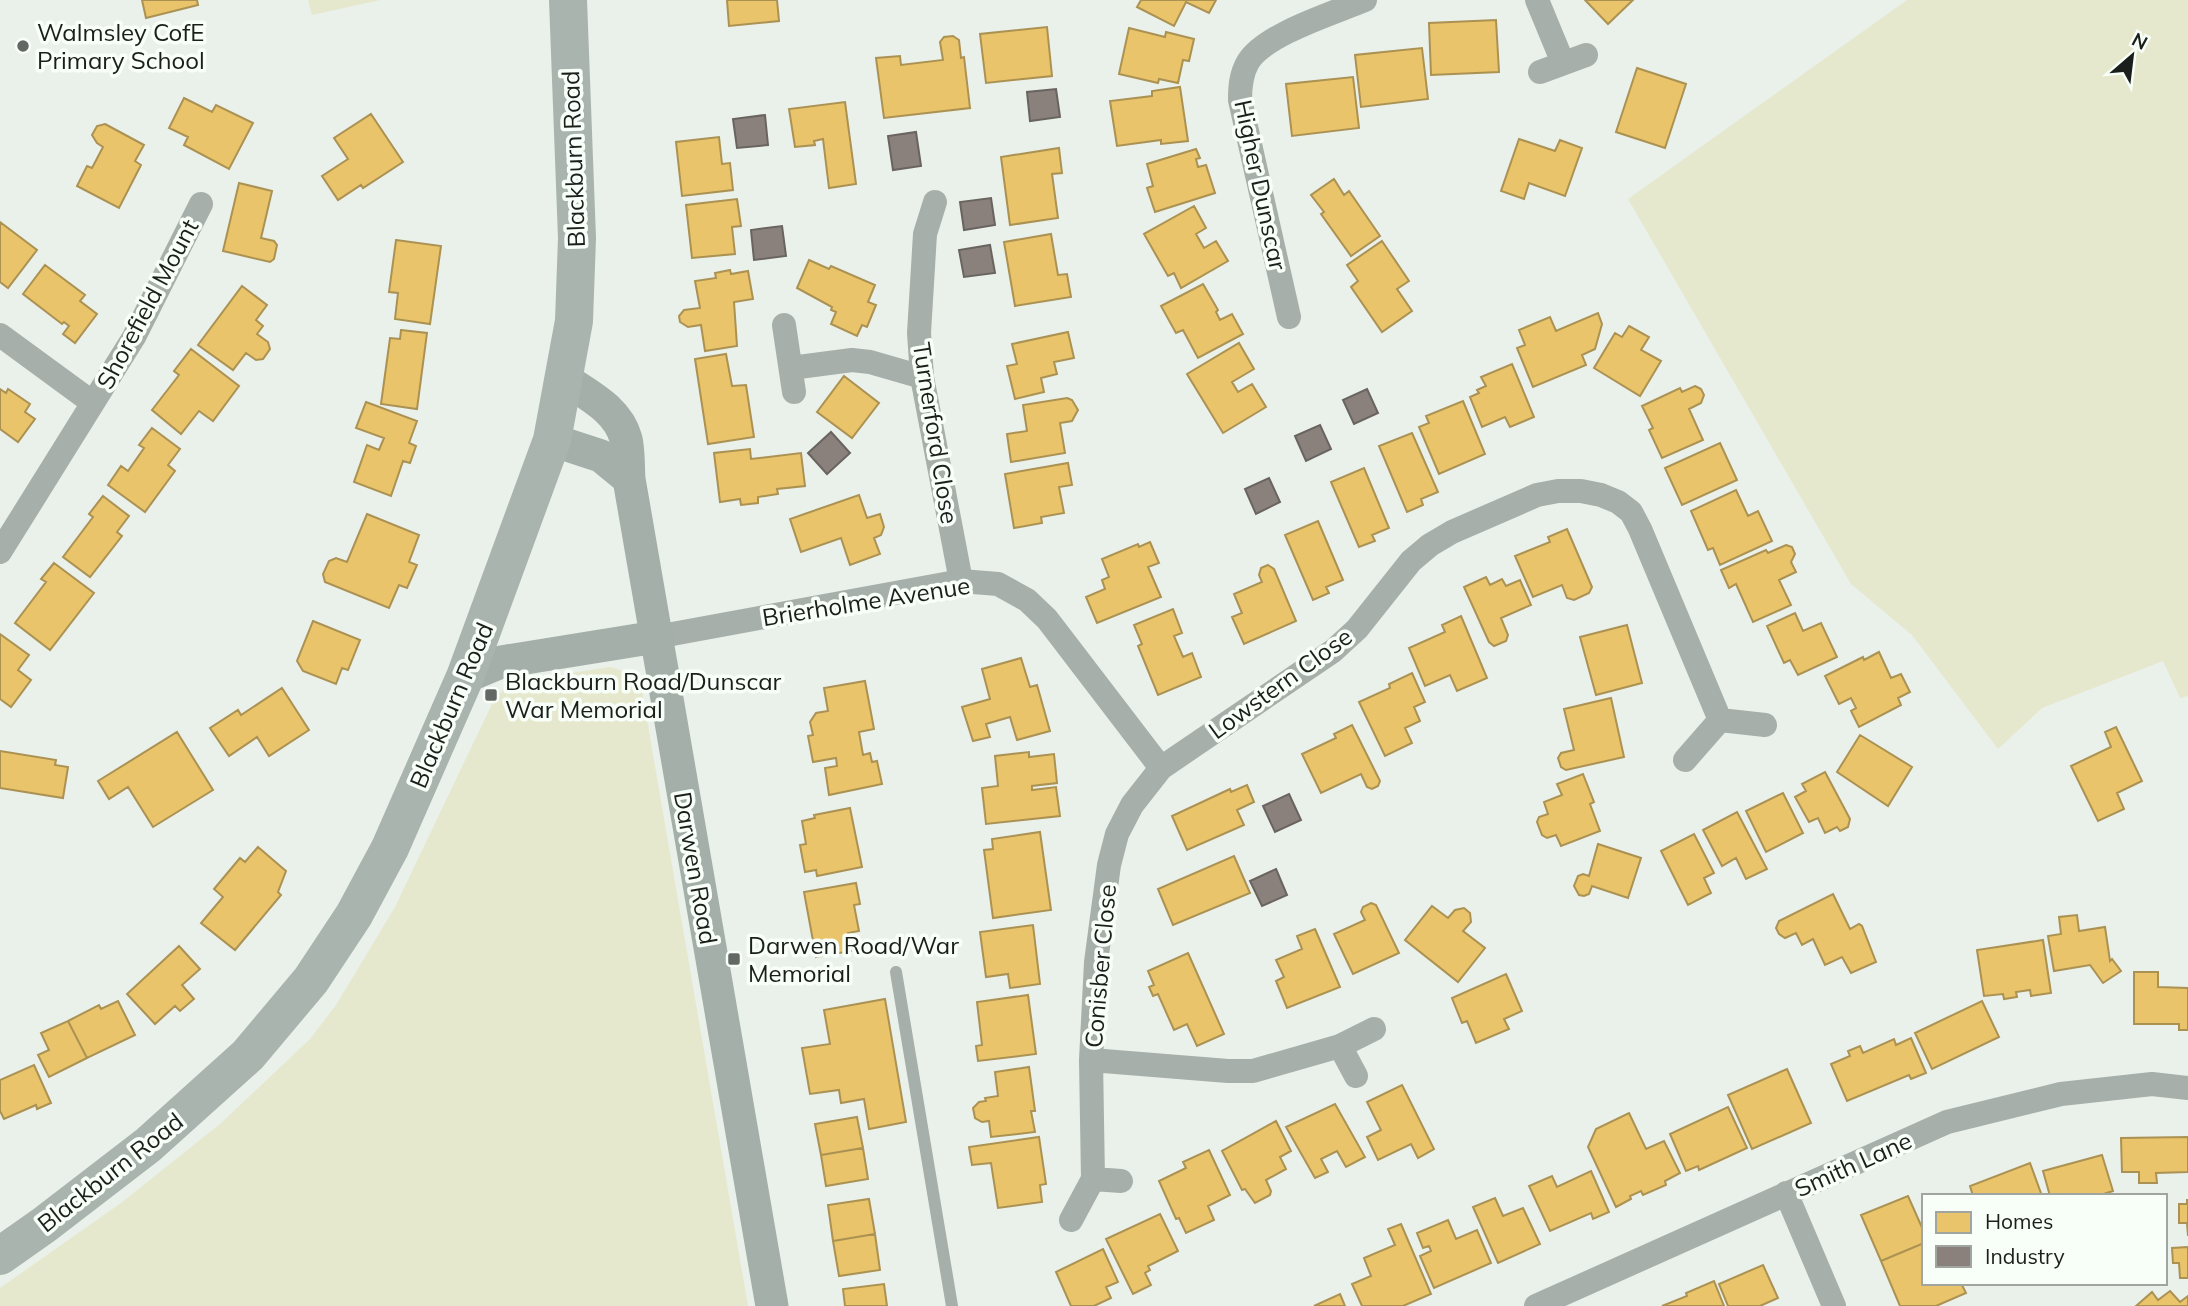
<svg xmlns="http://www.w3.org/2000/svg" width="2188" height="1306" font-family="Mulish,sans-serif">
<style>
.green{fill:#e5e8cd}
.homes{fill:#e9c46a;stroke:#ab9253;stroke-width:2}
.industry{fill:#8a817c;stroke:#69645f;stroke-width:2}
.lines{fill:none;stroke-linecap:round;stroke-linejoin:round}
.service{stroke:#a7afaa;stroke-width:12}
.minor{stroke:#a7afaa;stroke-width:24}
.secondary{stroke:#a4afa9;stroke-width:33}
.trunk{stroke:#aab4ae;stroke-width:38}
.poi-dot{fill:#636864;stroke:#f8fff8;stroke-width:2.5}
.labels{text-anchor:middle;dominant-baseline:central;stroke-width:7;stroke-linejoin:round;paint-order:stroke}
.poi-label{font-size:24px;fill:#1b1f1c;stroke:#f8fff8;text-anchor:start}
.street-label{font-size:24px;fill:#1b1f1c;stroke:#f8fff8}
</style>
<rect width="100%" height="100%" fill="#eaf0ea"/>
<path class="green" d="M308,0h72l-68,15z
M1907,0h281v696l-8,2 -17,-37 -121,47 -44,41 -86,-114 -61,-51 -223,-385z
M609,667c16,3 24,10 33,24l106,615h-748v-18l121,-85 99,-79 90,-85 26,-34 59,-98 97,-203c8,-12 14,-18 28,-23z"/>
<path class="homes" d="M142,0h55l1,5 -52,13z
M727,0h50l2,21 -50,5z
M1141,0h75l-7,13 -23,-11 -12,24 -37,-19z
M1585,0h48l-25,24z
M1496,20l3,52 -68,3 -2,-52z
M1047,27l5,49 -66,7 -6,-49z
M1129,28l36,9 1,-5 28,7 -5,22 -6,-1 -5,23 -19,-4 -1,4 -39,-9z
M953,36l6,4 2,18 3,-1 6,51 -86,10 -8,-60 24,-2 1,9 42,-5 -3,-18 4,-5z
M1422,48l6,51 -67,8 -6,-52z
M1637,68l49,16 -21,64 -49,-16z
M1353,77l6,51 -67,8 -6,-52z
M1180,87l8,54 -27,3v-4l-44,6 -7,-45 42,-5v-5z
M184,98l28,14 4,-7 37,18 -24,46 -45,-24 4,-8 -19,-9z
M845,102l11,82 -27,4 -6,-49 -9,2 1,4 -20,2 -6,-38z
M371,114l32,48 -40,26 -2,-3 -23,15 -16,-24 26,-17 -14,-21z
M105,124l39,21 -9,16 6,4 -22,43 -42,-22 10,-20 5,2 11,-21 -6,-4 -5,-8 5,-9z
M719,137l3,27 8,-1 3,27 -51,6 -6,-54z
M1519,139l36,12 5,-11 22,8 -17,48 -36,-13 -5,16 -23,-8z
M1059,148l3,25 -10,1 6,44 -48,7 -9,-68z
M1196,149l4,9 -4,1 2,8 8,-2 9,28 -60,19 -8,-24 6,-2 -6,-22z
M1334,179l10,16 5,-4 31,45 -29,20 -30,-42 3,-2 -13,-17z
M239,183l33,8 -11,47 13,3 3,4 -3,14 -4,3 -47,-11z
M737,199l4,27 -9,1 3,27 -43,4 -6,-53z
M1194,206l12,22 -10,6 8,14 12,-7 12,20 -47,27 -7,-15 -6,3 -24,-42z
M0,222l37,28 -29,38 -8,-6z
M1051,234l7,41 9,-1 4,23 -56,9 -11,-64z
M396,240l45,6 -11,78 -35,-5 3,-26 -9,-1z
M1382,241l27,40 -12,8 15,22 -30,21 -31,-45 7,-6 -11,-16z
M809,260l20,9 2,-3 44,19 -7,17 8,3 -9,22 -5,-2 -5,11 -26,-12 5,-12 -5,-2 1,-3 -35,-19z
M45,265l40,30 -5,6 17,13 -22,29 -12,-9 6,-8 -5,-4 -2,2 -39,-30z
M730,270l1,4 17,-3 5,28 -19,3 3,44 -32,5 -4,-26 -13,2 -8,-5 -1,-6 5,-6 16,-2 -5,-27 21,-3 -1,-5z
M1203,284l15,26 -2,2 4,8 12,-6 11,20 -45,24 -15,-28 -7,3 -15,-27z
M242,286l25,19 -11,15 7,6 -6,8 11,8 2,7 -7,10 -7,1 -10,-7 -13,17 -35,-25z
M1598,313l4,11 -7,25 -13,6 4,10 -53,22 -16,-39 8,-3 -6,-15 31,-13 6,14z
M1629,326l20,11 -8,13 20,11 -21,35 -46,-28 21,-35 7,4z
M401,330l26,3 -10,76 -36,-5 9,-66 10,1z
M1068,332l6,26 -20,4 3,12 -16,4 3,14 -29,7 -8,-33 10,-2 -5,-20z
M1239,343l15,26 -22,13 6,10 14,-8 14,23 -43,26 -36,-59z
M191,349l48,37 -26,35 -14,-10 -18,23 -29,-24 27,-35 -5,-4z
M726,354l6,32 14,-1 8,52 -46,7 -13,-85z
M1512,364l22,53 -24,10 -5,-10 -23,10 -12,-30 9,-4 -2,-3 9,-4 -5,-9z
M844,376l35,27 -27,35 -35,-26z
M1695,386l6,3 3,6 -3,8 -12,6 14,31 -41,18 -13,-28 4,-2 -11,-22 38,-18 2,4z
M0,389l6,4 2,-4 22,15 -5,8 10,7 -17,23 -18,-13z
M1067,398l5,2 6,10 -6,11 -12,2 5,30 -54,9 -4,-28 20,-3 -4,-26z
M1463,401l22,53 -46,20 -20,-47 10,-4 -3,-7z
M366,402l51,19 -8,22 7,3 -6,17 -7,-2 -12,35 -37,-14 13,-37 12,5 5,-12 -28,-10z
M152,428l28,21 -12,16 7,6 -30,41 -37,-27 13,-19 7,5 16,-23 -5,-3z
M1412,433l26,59 -17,7 2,6 -16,7 -28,-66z
M1720,443l17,37 -55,25 -17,-37z
M750,449l1,10 50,-6 4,33 -28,3 1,5 -20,3v6l-17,2 -1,-6 -20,3 -6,-49z
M1068,463l4,22 -13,2 5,26 -23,4 1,6 -28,5 -9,-54z
M1364,468l25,60 -17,7 3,6 -16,6 -28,-65z
M1736,490l12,26 10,-5 14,30 -52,24 -7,-17 -5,2 -17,-39z
M859,495l8,23 13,-4 4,13 -3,8 -7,3 6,16 -30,11 -9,-27 -40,14 -11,-33z
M103,496l26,20 -12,16 5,4 -32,41 -27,-20 30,-40 -4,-3z
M367,514l52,21 -10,27 8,3 -10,23 -8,-3 -10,23 -64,-26 -2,-8 6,-13 7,-3 11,4z
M1318,521l25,59 -17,7 3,6 -16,7 -28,-65z
M1567,529l25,58 -3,6 -15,7 -7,-2 -5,-13 -29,12 -18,-41 35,-14 -2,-5z
M1150,542l9,21 -11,4 13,30 -64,26 -11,-26 19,-8 -3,-9 7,-3 -7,-18 36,-15 1,3z
M1786,545l6,2 3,7 -4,8 5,10 -17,8 12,25 -38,17 -17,-38 -7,4 -8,-18 45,-20 2,3z
M54,563l40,30 -44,57 -35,-27 31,-41 -5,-3z
M1268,565l6,4 22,52 -52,23 -12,-27 10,-4 -8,-19 28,-12 -3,-7 2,-7z
M1486,577l4,8 12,-6 4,7 14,-6 11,25 -30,13 7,17 -2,6 -12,5 -5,-4 -25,-55z
M1173,609l9,24 -8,3 9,21 9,-4 9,24 -43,18 -20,-49 4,-2 -8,-19z
M1795,613l8,18 18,-8 16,34 -39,18 -8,-15 -6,3 -17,-37z
M1461,616l26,62 -30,13 -7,-16 -25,11 -16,-38 36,-16 -3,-7z
M313,621l47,19 -12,30 -6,-2 -6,16 -33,-13 -6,-10z
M1627,625l15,58 -46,12 -16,-58z
M0,634l29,21 -11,15 13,10 -20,27 -11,-8z
M1879,652l12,26 10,-4 9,18 -12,6 3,7 -42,22 -8,-16 5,-3 -5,-10 -12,6 -14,-28 38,-19 1,3z
M1021,658l9,29 7,-2 13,46 -33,9 -7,-23 -24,7 4,13 -17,4 -11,-34 28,-8 -8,-30z
M1412,673l13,29 -11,5 6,14 -15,7 7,15 -27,13 -26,-54 31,-14 -1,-4z
M865,681l9,48 -15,3 4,23 7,-2 2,9 5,-1 5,23 -53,11 -4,-27 12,-2 -1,-8 -23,4 -5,-26 5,-1 -3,-13 6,-9 12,-2 -4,-23z
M282,688l27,42 -40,26 -12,-19 -28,19 -19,-28 28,-18 3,5z
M1611,698l13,59 -58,13 -5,-3 -3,-9 3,-5 13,-3 -10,-41z
M1352,725l28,56 -2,5 -6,3 -5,-2 -6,-13 -40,19 -19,-39 34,-16 -2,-4z
M2116,727l26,54 -25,12 7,16 -26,12 -27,-55 40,-19 -6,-15z
M177,732l36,58 -60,37 -25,-40 -19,12 -11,-18z
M1860,735l52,32 -24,39 -51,-34z
M0,751l56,9 -1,5 13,2 -5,31 -63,-10z
M1029,752v5l25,-3 3,29 -25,3v4l24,-3 4,29 -74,8 -4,-36 16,-2 -3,-30z
M1825,772l25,47 -2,8 -8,4 -3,-4 -12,6 -7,-15 -9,4 -14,-25 11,-6 -4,-7z
M1583,774l11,28 -4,2 10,27 -39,15 -5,-11 -9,3 -5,-3 -5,-13 2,-5 9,-3 -4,-12 18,-7 -5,-11z
M1247,785l7,17 -17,8 7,15 -57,25 -15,-34 58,-27 1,3z
M1783,793l20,40 -37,19 -20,-41z
M850,808l12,59 -45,9 -1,-6 -11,2 -5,-27 6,-1 -4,-23 13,-3 -1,-3z
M1737,812l30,57 -21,10 -10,-21 -14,8 -19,-36z
M1040,832l11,78 -58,8 -9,-68 9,-1 -1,-10z
M1694,834l20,39 -10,5 7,15 -23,12 -27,-54z
M1598,844l43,14 -13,40 -36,-12 -3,8 -5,2 -5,-1 -5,-9 4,-10 5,-2 6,2z
M258,847l28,24 -8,21 3,3 -46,55 -34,-27 22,-26 -9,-8 26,-31 5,4z
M1234,856l16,37 -77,32 -15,-36z
M856,883l4,21 -6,1 5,26 -11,2 3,18 -35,6 -12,-65z
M1833,894l17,35 9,-5 3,2 14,36 -25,11 -9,-16 -17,8 -12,-26 -11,6 -6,-12 -11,5 -6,-4 -3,-6 3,-7z
M1371,903l5,2 23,48 -46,21 -19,-40 31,-14 -4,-8 2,-5z
M1432,906l16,12 7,-8 9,-2 6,5 1,9 -8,9 22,17 -27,34 -53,-42z
M2077,915l2,16 26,-4 5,34 2,-2 9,12 -18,12 -13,-18 -36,6 -6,-35 13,-2 -2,-17z
M1033,925l7,59 -30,4 -2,-14 -22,3 -6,-45z
M1315,929l25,58 -53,21 -11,-27 8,-4 -8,-17 26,-11 -5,-13z
M2043,940l8,53 -20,3 -1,-6 -14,2 1,5 -13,2 -1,-5 -19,2 -7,-46z
M179,946l21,23 -18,16 12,14 -14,12 -5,-5 -20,18 -28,-30z
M1188,953l36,81 -27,12 -10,-22 -13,6 -16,-36 -5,2 -4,-9 5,-2 -6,-14z
M2134,972h24v15l30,1v42h-9v-6h-45z
M1506,974l16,37 -18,8 5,10 -33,14 -9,-22 -5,2 -10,-25z
M1028,995l8,59 -58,7 -2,-15 6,-1 -5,-43z
M885,999l21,123 -37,7 -5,-30 -23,4 -2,-13 -29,4 -8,-46 28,-4 -6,-34z
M118,1001l17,34 -48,23 -19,-37 31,-16 2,4z
M1982,1001l17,36 -67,32 -17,-36z
M68,1021l19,37 -38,19 -11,-22 11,-5 -8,-17z
M1911,1038l15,35 -15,6 -2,-4 -62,26 -16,-37 19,-8 -2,-5 12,-5 3,7 31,-14 2,6z
M34,1065l17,38 -14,6 -1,-4 -32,14 -4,-8v-31z
M1029,1067l6,44h-4l4,21 -44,5 -2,-16 -7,1 -7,-4 -2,-10 6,-6 7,-1 -1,-3 13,-2 -3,-24z
M1787,1069l24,54 -59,26 -24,-54z
M1402,1085l32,64 -16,9 -7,-14 -33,16 -11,-23 14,-7 -14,-28z
M1335,1104l30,53 -19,10 -9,-16 -16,8 7,13 -13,6 -29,-51z
M1728,1107l19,41 -48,22 -1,-4 -12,5 -16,-37z
M1629,1113l17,36 18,-8 16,32 -15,8 1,4 -23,10 -2,-4 -11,5 1,3 -15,8 -28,-60 8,-18z
M857,1117l6,31 -42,7 -6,-31z
M1276,1121l15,30 -11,6 6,12 -20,11 5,11 -1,4 -15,8 -10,-14 -3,1 -20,-39z
M1039,1137l7,47 -6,1 2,17 -44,6 -7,-45 -19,2 -3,-18z
M2188,1137v35l-32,1 1,10h-18v-11h-17l-1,-34z
M863,1148l5,31 -42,7 -5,-31z
M1209,1150l21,45 -22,11 6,14 -28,13 -7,-15 -3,1 -17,-38 27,-13 -3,-6z
M2102,1155l11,36 -16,5h-47l-7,-25z
M2030,1163l12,33h-69l-3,-10z
M1591,1171l18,41 -16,7 -2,-6 -41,18 -21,-45 23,-10 5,11z
M1908,1196l16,36v11l-43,18 -20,-46z
M1495,1198l8,18 20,-8 17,36 -42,19 -25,-56z
M869,1199l6,35 -42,7 -5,-36z
M2187,1200h1v36l-1,-13h-8v-19h8z
M1160,1214l18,37 -30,15 2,4 -5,3 6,12 -18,9 -27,-55z
M1448,1220l8,19 21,-9 14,33 -57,25 -14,-32 11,-5 -2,-5 -6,2 -6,-15z
M1401,1224l30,70 -28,12h-41l-10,-22 19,-8 -7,-18 31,-13 -7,-16z
M875,1234l5,36 -41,6 -6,-35z
M1924,1243v40h37l5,10 -30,13h-36l-19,-45z
M2188,1247v31h-8l-1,-15h-6l-1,-15z
M1103,1249l15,33 -12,5 5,11 -17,8h-23l-15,-34z
M1763,1265l15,33 -18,8h-32l-9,-22z
M1714,1281l10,25h-62l25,-10 -1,-3z
M884,1284l3,22h-42l-2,-17z
M2170,1291l10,11 8,-6v10h-52l16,-14 6,8z
M1340,1294l5,12h-31z"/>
<path class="industry" d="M1056,89l4,28 -30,4 -3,-29z
M765,115l3,30 -31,3 -4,-29z
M916,132l5,34 -28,4 -5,-34z
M991,198l4,27 -31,5 -4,-28z
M782,226l4,30 -32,4 -3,-30z
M990,245l5,28 -31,4 -5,-27z
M1367,389l11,24 -24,11 -11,-24z
M1320,425l11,24 -25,12 -11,-25z
M831,432l19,21 -23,21 -19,-21z
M1269,478l11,24 -24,12 -11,-25z
M1289,794l12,26 -26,12 -12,-26z
M1276,869l11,26 -25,11 -12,-25z"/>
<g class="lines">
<path class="service" d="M896,972l56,334"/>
<path class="minor" d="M1537,0l26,63
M1540,72l46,-17
M935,202l-10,32 -6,99 3,44 39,204
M1289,317l-49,-217c0,-14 1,-26 8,-38 17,-28 86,-49 117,-62
M784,325l10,67
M0,335l93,68
M791,368l61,-8 18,2 52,15
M0,552l134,-215 67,-133
M656,637l305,-56 37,3 29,16 20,19 114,149
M1685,760l35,-40 45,5
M1340,1046l16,30
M1091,1060l137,11h25l87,-25 34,-17
M1093,1179l28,2
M1786,1193l48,113
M1071,1220l22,-41 -2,-119 5,-98 13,-97 8,-31 15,-29 29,-37 172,-117 24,-22 54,-68 19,-16 22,-13 85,-37 21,-4h23l20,4 17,7 13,10 9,17 80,191
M1536,1306l411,-184 114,-28 91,-10 36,4"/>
<path class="secondary" d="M563,378c25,17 55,31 63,61 3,13 2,27 3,40l143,827
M552,440l49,16 28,23
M465,677l36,-15 155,-25"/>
<path class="trunk" d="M0,1256l44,-31 104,-80 100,-90 63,-75 43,-65 36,-67 75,-171 87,-237 22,-119 3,-83 -9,-238"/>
</g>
<g class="poi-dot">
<circle cx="23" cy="46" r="7"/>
<rect x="484" y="688" width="14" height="14" rx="3.5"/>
<rect x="727" y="952" width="14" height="14" rx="3.5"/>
</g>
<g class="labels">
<g class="poi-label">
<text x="37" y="32">Walmsley CofE<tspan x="37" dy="28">Primary School</tspan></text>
<text x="505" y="681">Blackburn Road/Dunscar<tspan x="505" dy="28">War Memorial</tspan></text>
<text x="748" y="945">Darwen Road/War<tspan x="748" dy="28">Memorial</tspan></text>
</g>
<g class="street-label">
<text transform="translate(573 159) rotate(-92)">Blackburn Road</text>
<text transform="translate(1261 185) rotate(78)">Higher Dunscar</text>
<text transform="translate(147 304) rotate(-62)">Shorefield Mount</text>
<text transform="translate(936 433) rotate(81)">Turnerford Close</text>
<text transform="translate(866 601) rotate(-9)">Brierholme Avenue</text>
<text transform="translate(1280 683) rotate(-36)">Lowstern Close</text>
<text transform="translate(451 705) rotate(-67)">Blackburn Road</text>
<text transform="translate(696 868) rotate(80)">Darwen Road</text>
<text transform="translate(1100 966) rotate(-85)">Conisber Close</text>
<text transform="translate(1853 1164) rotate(-24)">Smith Lane</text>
<text transform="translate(110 1172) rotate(-38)">Blackburn Road</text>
</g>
</g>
<rect x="1922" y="1194" width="245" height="91" fill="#f8fff8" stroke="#a0a5a0" stroke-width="2"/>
<rect x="1936" y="1212" width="35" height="21" fill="#e9c46a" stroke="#a0a5a0" stroke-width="2"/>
<text x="1985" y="1229" font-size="21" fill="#1b1f1c">Homes</text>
<rect x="1936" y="1246" width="35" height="21" fill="#8a817c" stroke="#a0a5a0" stroke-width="2"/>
<text x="1985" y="1264" font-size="21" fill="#1b1f1c">Industry</text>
<g transform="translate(2132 56) rotate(28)" stroke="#f8fff8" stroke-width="5" paint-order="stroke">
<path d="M0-5L12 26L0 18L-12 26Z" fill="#1b1f1c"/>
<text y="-10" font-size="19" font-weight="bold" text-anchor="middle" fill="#1b1f1c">N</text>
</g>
</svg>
